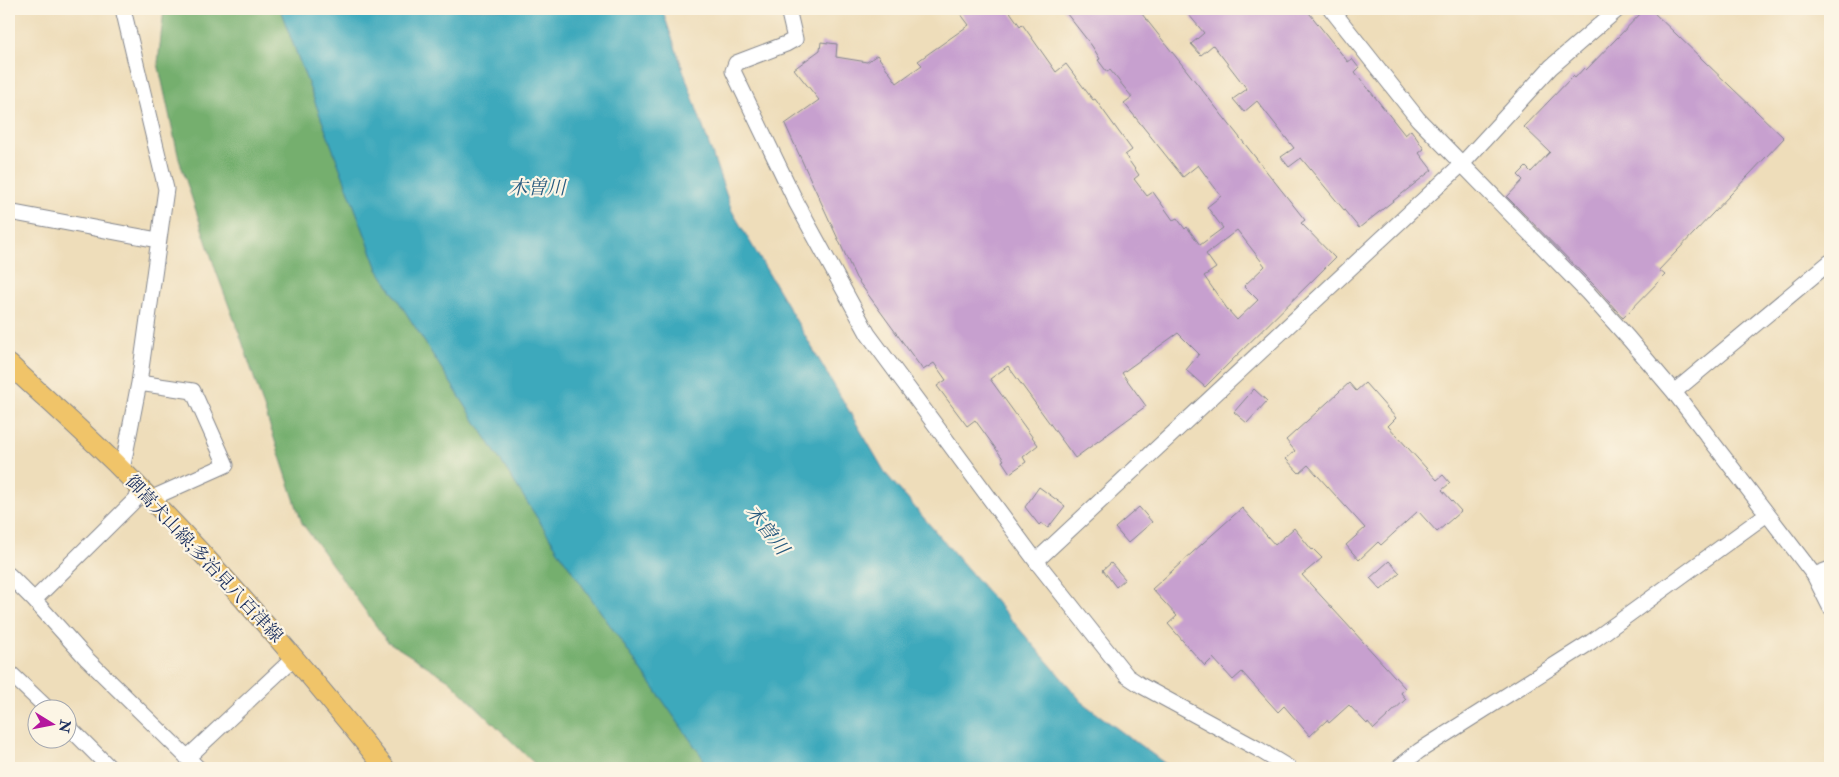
<svg xmlns="http://www.w3.org/2000/svg" width="1839" height="777" font-family="'IM FELL Double Pica','Noto Serif JP',serif">
<style>
.forest{fill:#75af6e;stroke:#486f66}
.water{fill:#3ca9bc;stroke:#2c6c8d}
.building{fill:#c7a0cf;fill-rule:evenodd}
.lines{fill:none;stroke-linecap:round;stroke-linejoin:round}
.minor-casing{stroke:#84868c;stroke-width:17}
.major-casing{stroke:#84868c;stroke-width:21}
.minor{stroke:#fff;stroke-width:15}
.major{stroke:#f0c469;stroke-width:19}
.labels{text-anchor:middle;dominant-baseline:central;stroke-width:4.5;stroke-linejoin:round;paint-order:stroke}
.street-label{font-size:18px;fill:#1b2f5e;stroke:#fcf5e5}
.water-label{font-size:19px;font-style:italic;fill:#275a7f;stroke:#fcf5e5}
</style>
<rect width="100%" height="100%" fill="#fcf5e5"/>
<filter id="ink" filterUnits="userSpaceOnUse"><feTurbulence type="fractalNoise" baseFrequency=".02" numOctaves="2"/><feDisplacementMap in="SourceGraphic" scale="10" xChannelSelector="R" yChannelSelector="G"/><feConvolveMatrix kernelMatrix="1 2 1 2 8 2 1 2 1" color-interpolation-filters="sRGB"/></filter>
<filter id="wash" filterUnits="userSpaceOnUse"><feTurbulence type="fractalNoise" baseFrequency=".0096" numOctaves="4" result="noise"/><feDisplacementMap in="SourceGraphic" scale="20" xChannelSelector="R" yChannelSelector="G"/><feGaussianBlur stdDeviation="1.12" result="paint"/><feColorMatrix in="noise" values="0 0 0 0 0 0 0 0 0 0 0 0 0 0 0 0 0 1.4 0 .05"/><feComposite in="paint" operator="in"/></filter>
<g filter="url(#wash)">
<rect width="100%" height="100%" fill="#eeddba"/>
<path class="forest" d="M164,9h116l98,260 183,286 149,213h-171l-90,-88 -62,-39 -85,-118 -60,-182 -26,-70 -37,-112 -21,-96z"/>
<path class="water" d="M280,9h382l70,202 154,263 198,230 87,64h-461l-149,-213 -183,-286z"/>
<g id="blocks">
<path class="building" d="M957,9h51l12,17 2,-2 34,48 10,-8 27,36 2,-1 37,51 -7,5 14,20 -5,4 13,17 6,-4 20,28 4,-2 8,11 2,-2 13,18 23,-17 -16,-21 14,-11 -23,-31 -15,12 -59,-74 8,-6 -22,-27 -3,2 -9,-12 2,-1 -8,-13 -29,-37h75l167,211 -4,3 34,35 -130,129 -19,-17 13,-16 -21,-21 -56,40 24,33 -71,52 -67,-92 -18,13 48,66 -15,12 3,5 -16,11 -8,-12 2,-1 -29,-40 -8,6 -30,-40 9,-6 -12,-17 -11,7 -67,-92 -71,-154 34,-24 -25,-31 26,-19 1,-8 16,2 -1,13 31,5 10,-7 20,28 25,-18 -4,-4 51,-36zM1237,230l28,36 -21,20 14,14 -21,20 -9,-10 -24,-34 12,-8 -10,-14z
M1184,9h122l42,53 4,-3 7,9 -4,4 50,63 6,-5 13,19 -5,4 13,17 -73,58 -58,-70 -12,9 -8,-10 13,-9 -37,-47 -13,11 -11,-13 14,-10 -34,-44 -12,10 -10,-11 13,-11z
M1645,9h5l134,129 -125,132 6,5 -42,43 -28,-32 -88,-89 16,-17 -5,-5 8,-8 5,5 19,-20 -26,-25 49,-51 2,2 9,-10 2,2z
M1349,383l7,8 9,-8 31,35 -8,8 49,54 6,-5 7,8 -8,7 19,21 -24,21 -19,-21 -37,34 -3,-3 -19,18 -13,-15 19,-17 -57,-63 -9,8 -13,-14 9,-8 -9,-11z
M1254,389l13,12 -20,22 -13,-11z
M1039,487l26,19 -17,22 -7,-5 -2,2 -14,-18z
M1139,507l13,15 -24,21 -13,-15z
M1242,508l33,37 19,-17 18,22 1,-1 9,9 -20,17 103,113 -4,5 5,6 -32,30 -6,-7 -1,2 -18,-19 -20,18 -2,-3 -17,16 -26,-30 -6,6 -36,-40 -9,8 -20,-22 -8,8 -37,-42 9,-8 -25,-27z
M1389,561l11,12 -19,17 -11,-12z
M1111,563l14,16 -9,8 -13,-17z"/>
</g>
</g>
<g filter="url(#ink)">
<use href="#blocks" fill-opacity="0" stroke="#84868c" stroke-width="1"/>
<g class="lines">
<g class="minor-casing">
<path id="minor" d="M788,9l7,30 -9,5 -50,19 -3,8 64,133 71,130 168,227 91,115 15,10 116,63 31,19
M1331,9l87,110 170,174 41,46 45,53 140,183 16,32
M9,212l149,28
M139,383l54,8 33,74 -76,34
M1674,392l156,-130
M122,470l17,-87 27,-194 -43,-180
M1036,561l427,-398 88,-96 67,-58
M9,575l25,25 53,59 111,109
M1814,575l16,-6
M34,600l109,-108
M9,672l40,38
M68,726l42,42
M187,758l108,-101
M1398,768l21,-17 172,-109 176,-128"/>
</g>
<g class="major-casing">
<path id="major" d="M9,364c37,35 76,69 113,106 94,94 180,194 263,298"/>
</g>
<use href="#minor" class="minor"/>
<use href="#major" class="major"/>
</g>
</g>
<g class="labels">
<g class="street-label">
<text transform="translate(204 559) rotate(47)">御嵩犬山線;多治見八百津線</text>
</g>
<g class="water-label">
<text x="537" y="188">木曽川</text>
<text transform="translate(767 530) rotate(52)">木曽川</text>
</g>
</g>
<rect width="1839" height="777" fill="none" stroke="#fcf5e5" stroke-width="30"/>
<g transform="translate(52 724) rotate(100)"><circle r="24" fill="#fcf5e5" stroke="#a2a6af"/>
<path d="M0-4L9 19L0 12L-9 19Z" fill="#b5179e"/>
<text y="-8" font-size="14" font-weight="bold" text-anchor="middle" fill="#1b2f5e">N</text>
</g>
</svg>
